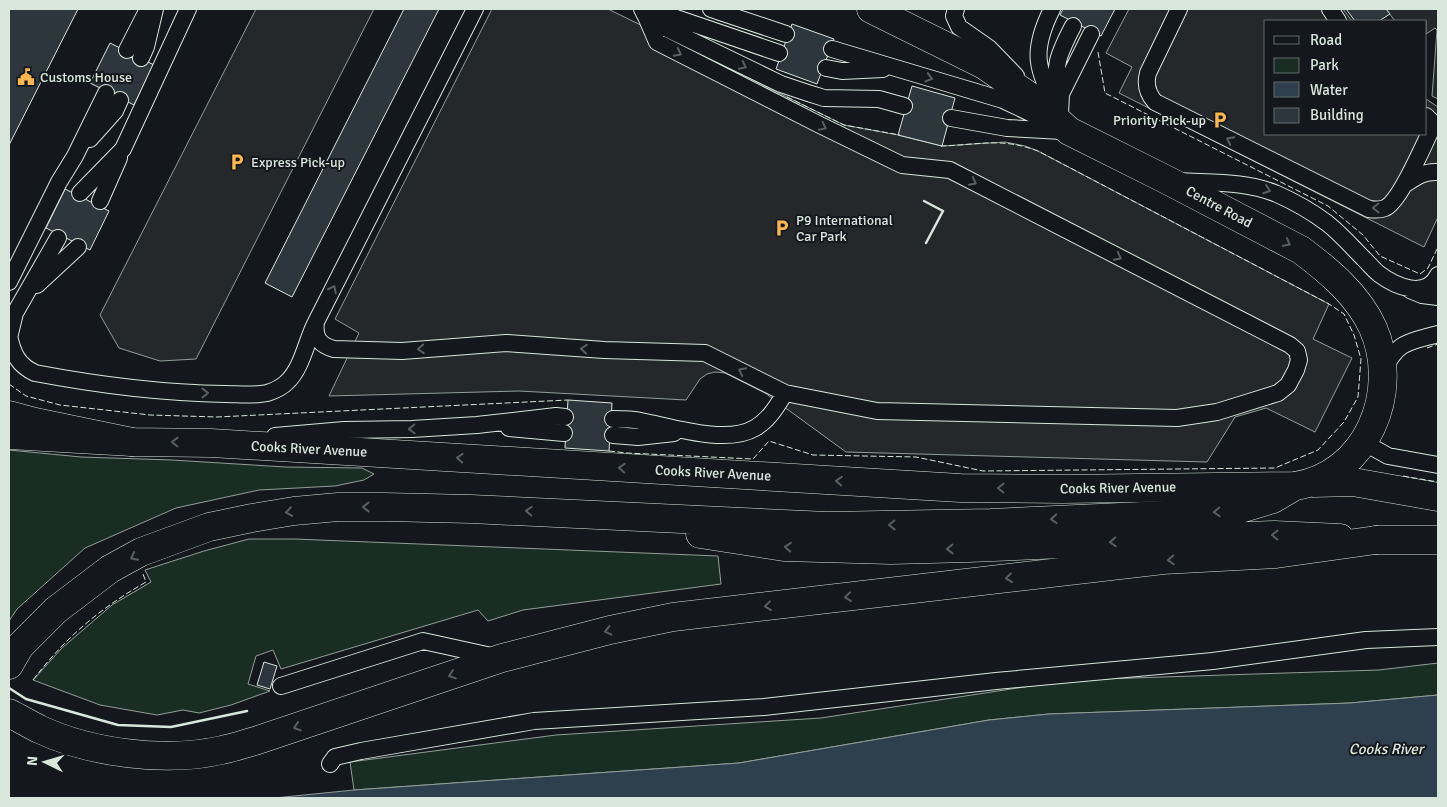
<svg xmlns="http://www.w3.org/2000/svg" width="1447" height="807" font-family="Signika,sans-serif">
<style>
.green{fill:#1a2d24;stroke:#939e99}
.parking{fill:#24282b;stroke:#939e99}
.water{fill:#2f3f4d;stroke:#939e99}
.building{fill:#2c363c;stroke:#d8e6dc}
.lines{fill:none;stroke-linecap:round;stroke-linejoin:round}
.lane-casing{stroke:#d8e6dc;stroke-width:18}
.secondary-casing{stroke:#d8e6dc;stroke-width:29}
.primary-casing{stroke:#d8e6dc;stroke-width:29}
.highway-casing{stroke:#d8e6dc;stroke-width:29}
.lane{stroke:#14181c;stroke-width:16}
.secondary{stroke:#14181c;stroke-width:28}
.primary{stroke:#14181c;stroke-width:28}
.highway{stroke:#14181c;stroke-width:28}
.fence{stroke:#d8e6dc;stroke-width:1;stroke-dasharray:6 2.5;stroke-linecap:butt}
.wall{stroke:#d8e6dc;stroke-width:2.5}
.oneway{stroke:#59605f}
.labels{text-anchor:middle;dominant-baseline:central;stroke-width:4;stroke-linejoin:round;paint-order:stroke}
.poi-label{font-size:14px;fill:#d8e6dc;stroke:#14181c;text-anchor:start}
.street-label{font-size:14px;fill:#d8e6dc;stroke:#14181c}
.water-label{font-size:15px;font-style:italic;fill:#d8e6dc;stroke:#14181c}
</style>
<rect width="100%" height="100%" fill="#14181c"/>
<path class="green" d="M9,450l72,7 91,3 113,7 77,1 12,6 -10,6 -29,6 -76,4 -83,18 -91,40 -68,61 -8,12z
M249,539h45l424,17 3,28 -198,26 -35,11 -10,-11 -197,59 -8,-19 -17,6 -8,28 22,7 -39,14 -32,8 -16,-3 -26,5 -57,-10 -67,-25 29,-32 50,-43 39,-23 -6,-12 59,-19z
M1438,663v32l-88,8 -301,11 -60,6 -250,43 -385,27 -4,-28 206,-27 265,-17 249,-38 309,-10z"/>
<path class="parking" d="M256,9h118l-178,350 -36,2 -41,-13 -19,-33z
M492,9h116l236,116 54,10 44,11 63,-4 20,4 13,5 291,153 -16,35 39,19 -37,74 -49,-24 -31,9 -28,45 -361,-10 -81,-59 -40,-20 -10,-1 -8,2 -7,5 -14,21 -167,-9 -190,5 30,-63 -24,-14z
M1129,9h214l9,12h-86v113h160v-35l12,8v110l-14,30 -305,-154 13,-26 -26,-14z
M1386,9h52v90l-6,-3 5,-66 -2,-2 -9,6v-13h-31z"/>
<path class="water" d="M1438,695v103h-1164l80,-8 385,-27 250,-43 60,-6 301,-11z"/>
<path class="building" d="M9,9h69l-69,136z
M404,9h35l-147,288 -27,-14z
M1063,9h52l-14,27 -41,-21z
M1346,9h40l4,5 -11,7h-24z
M792,24l42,15 -17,45 -41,-15z
M110,43l44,22 -20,40 -44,-22z
M912,86l43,12 -13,48 -44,-11z
M65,189l44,22 -19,39 -44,-22z
M568,400l44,3 -3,48 -44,-3z
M264,662l13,4 -7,23 -13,-4z"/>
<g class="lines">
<g class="lane-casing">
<path id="lane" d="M475,9l-159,313c-2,15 3,23 18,27l68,2 104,-8 98,7 101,3 80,40 92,18 300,7 40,-6 61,-19 10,-8 8,-15 3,-10 -2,-9 -7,-6 -340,-175 -48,-5 -82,-40 -163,-83 -10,-23
M642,9l5,10 134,65 27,9 16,5 55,1 25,7
M650,9l129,44
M711,9l75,25
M956,9l-2,7 5,11 30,21 27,28
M1052,9c-23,46 -14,61 7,104
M1179,9l-31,64c-3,11 -1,20 7,29l214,107c6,1 11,1 16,-1 16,-7 40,-67 49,-84l-8,-8
M1330,9l8,12
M832,49l171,51 42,20
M127,50l21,-41
M141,58l5,-11 9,-38
M826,68l16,3 41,-2
M1058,99c-5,-33 0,-44 15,-73
M1060,114l1,-20 30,-60
M951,118l56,10 55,3
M90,139l25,-28 5,-11
M1179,181c33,2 67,0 98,13 18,8 34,17 50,29 14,11 26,25 38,37 5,5 9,10 14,14 16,12 47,26 59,1
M1404,185c12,-8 20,-14 34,-13
M80,193l43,-44 65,-140
M100,201l19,-43
M9,282l50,-100 16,-26 31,-63
M37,285l41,-38
M1410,290l12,5 16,2
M9,336c4,18 9,29 26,37 63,12 127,20 190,21 13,0 29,2 42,-1 7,-2 15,-6 20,-11 15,-14 19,-40 28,-58
M9,338l6,-25 43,-75
M1384,371c12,-30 26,-29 54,-37
M613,419c9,0 19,0 28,2 31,6 85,24 114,7 14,-8 22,-22 30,-35
M509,428l55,5
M613,435l25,2 36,-4
M275,436l69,-6 68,-1 65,-4 79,-9 9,1
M1363,442l25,14 50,9
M281,686l142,-45 73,16
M330,764l5,-7 26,-6 173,-30 230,-14 232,-26 217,-20 153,-21 72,-3"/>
</g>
<g class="secondary-casing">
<path id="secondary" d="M9,415l26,7 97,20 79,1 749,45 102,1 233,-3c72,-11 106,-94 78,-158 -15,-33 -44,-57 -72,-78l-134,-70 -98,-49 -34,-31 -51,-35 -113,-56
M1314,483l39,-1 85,15
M1376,540h62"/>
</g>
<g class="primary-casing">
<path id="primary" d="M700,534l84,13 107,3 78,-2 305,-13 66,3
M9,665l11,-19 36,-36 54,-41 31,-17 68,-25 43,-9 42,-7 44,-4h47l86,2 356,17 164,-3 239,-11 43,-13 22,-13"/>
</g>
<g class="highway-casing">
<path id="highway" d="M9,435l123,7
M9,713c10,5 20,11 30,16 51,24 127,34 183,21 11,-2 22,-6 33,-9l247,-83 108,-28 63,-13 490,-57 113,-6 100,-14"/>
</g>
<use href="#lane" class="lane"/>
<use href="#secondary" class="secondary"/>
<use href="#primary" class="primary"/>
<use href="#highway" class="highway"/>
<path class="fence" d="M1098,52l7,41 223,113 35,29 17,21 40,18 8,-6 10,-21
M787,97l57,28 56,10
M1427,348l11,-4
M9,384l17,12 34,9 90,10 67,2 351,-17
M609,451l18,2 126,6 16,-18 44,14 103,2 67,14 292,-3 43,-18 26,-28 14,-25 3,-38 -7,-24 -10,-21 -15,-10 -291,-153c-37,-14 -60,-6 -97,-5
M1403,476l35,6
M33,680c33,-43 66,-71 113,-98l-3,-8"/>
<path class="wall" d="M924,201l19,10 -17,32
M9,688l17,11 92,26 53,2 76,-16"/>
</g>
<defs><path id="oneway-chevron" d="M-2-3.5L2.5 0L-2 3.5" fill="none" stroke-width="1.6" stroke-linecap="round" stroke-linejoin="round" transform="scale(1.25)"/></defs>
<g class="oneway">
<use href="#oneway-chevron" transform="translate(678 53) rotate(27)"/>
<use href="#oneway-chevron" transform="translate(743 66) rotate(26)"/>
<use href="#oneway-chevron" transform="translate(929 78) rotate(16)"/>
<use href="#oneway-chevron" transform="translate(823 127) rotate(26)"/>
<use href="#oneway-chevron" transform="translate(1230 140) rotate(-153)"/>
<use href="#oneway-chevron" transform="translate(973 182) rotate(27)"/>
<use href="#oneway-chevron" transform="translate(1267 190) rotate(20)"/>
<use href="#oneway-chevron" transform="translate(1376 208) rotate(179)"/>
<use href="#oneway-chevron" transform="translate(1287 243) rotate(28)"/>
<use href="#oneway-chevron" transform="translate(1118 257) rotate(27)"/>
<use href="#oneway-chevron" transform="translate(333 289) rotate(-63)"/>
<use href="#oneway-chevron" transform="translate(421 349) rotate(176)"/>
<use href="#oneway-chevron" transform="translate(584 349) rotate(-176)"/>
<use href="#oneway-chevron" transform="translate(742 371) rotate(-153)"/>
<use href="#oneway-chevron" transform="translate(205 393)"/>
<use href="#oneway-chevron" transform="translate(412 429) rotate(178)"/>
<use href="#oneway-chevron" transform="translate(175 442) rotate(-179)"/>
<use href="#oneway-chevron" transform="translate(460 458) rotate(-177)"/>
<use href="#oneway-chevron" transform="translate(622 468) rotate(-177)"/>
<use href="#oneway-chevron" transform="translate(839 481) rotate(-176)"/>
<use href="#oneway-chevron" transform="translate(1001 488) rotate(-179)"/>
<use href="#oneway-chevron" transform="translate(366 507) rotate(180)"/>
<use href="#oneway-chevron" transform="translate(529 511) rotate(-177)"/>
<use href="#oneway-chevron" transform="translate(289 512) rotate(172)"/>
<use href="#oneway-chevron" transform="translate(1217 512) rotate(178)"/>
<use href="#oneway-chevron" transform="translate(1054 519) rotate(177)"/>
<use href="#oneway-chevron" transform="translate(892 525) rotate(179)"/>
<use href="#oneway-chevron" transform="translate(1275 535) rotate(-179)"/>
<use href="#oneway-chevron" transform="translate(1113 542) rotate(177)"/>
<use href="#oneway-chevron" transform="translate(788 547) rotate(-176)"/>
<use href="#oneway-chevron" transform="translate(950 549) rotate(179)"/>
<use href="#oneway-chevron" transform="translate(134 557) rotate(152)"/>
<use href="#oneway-chevron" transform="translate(1171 560) rotate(177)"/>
<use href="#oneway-chevron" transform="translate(1009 578) rotate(173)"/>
<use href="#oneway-chevron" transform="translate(848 597) rotate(173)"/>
<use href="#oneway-chevron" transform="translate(768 606) rotate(173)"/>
<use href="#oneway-chevron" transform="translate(608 631) rotate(167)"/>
<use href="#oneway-chevron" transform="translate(452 675) rotate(161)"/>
<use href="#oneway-chevron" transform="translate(297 727) rotate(162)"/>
</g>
<defs>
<g id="civic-bare" transform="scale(1.35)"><path d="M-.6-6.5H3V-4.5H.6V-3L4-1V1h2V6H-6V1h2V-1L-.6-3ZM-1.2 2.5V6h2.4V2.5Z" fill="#ffb74d" stroke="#14181c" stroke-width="2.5" paint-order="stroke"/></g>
<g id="parking-bare" transform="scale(1.35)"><path d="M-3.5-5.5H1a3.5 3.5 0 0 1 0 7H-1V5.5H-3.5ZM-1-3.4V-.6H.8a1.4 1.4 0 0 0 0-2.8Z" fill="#ffb74d" stroke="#14181c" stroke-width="2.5" paint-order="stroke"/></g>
</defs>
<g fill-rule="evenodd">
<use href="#civic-bare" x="26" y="77"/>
<use href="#parking-bare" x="1220" y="120"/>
<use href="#parking-bare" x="237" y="162"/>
<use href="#parking-bare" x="782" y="228"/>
</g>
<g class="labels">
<g class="poi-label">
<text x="40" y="77">Customs House</text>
<text x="1206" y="120" text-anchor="end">Priority Pick-up</text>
<text x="251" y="162">Express Pick-up</text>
<text x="796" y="220">P9 International<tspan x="796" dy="16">Car Park</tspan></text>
</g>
<g class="street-label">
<text transform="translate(1219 207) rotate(28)">Centre Road</text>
<text transform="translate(309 449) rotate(3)">Cooks River Avenue</text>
<text transform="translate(713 473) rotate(3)">Cooks River Avenue</text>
<text transform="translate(1118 488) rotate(-1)">Cooks River Avenue</text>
</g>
<g class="water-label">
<text x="1386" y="749">Cooks River</text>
</g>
</g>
<rect width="1447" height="807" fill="none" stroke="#d8e6dc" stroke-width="20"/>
<rect x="1264" y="20" width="162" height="115" fill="#14181c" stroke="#626a69"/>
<rect x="1274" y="36" width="25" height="8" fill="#14181c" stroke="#626a69"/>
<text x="1310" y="45" font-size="15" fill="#d8e6dc">Road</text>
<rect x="1274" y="58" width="25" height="15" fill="#1a2d24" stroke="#626a69"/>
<text x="1310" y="70" font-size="15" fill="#d8e6dc">Park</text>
<rect x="1274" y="82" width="25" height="15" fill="#2f3f4d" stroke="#626a69"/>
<text x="1310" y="95" font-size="15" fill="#d8e6dc">Water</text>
<rect x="1274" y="108" width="25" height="15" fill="#2c363c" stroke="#626a69"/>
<text x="1310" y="120" font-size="15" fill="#d8e6dc">Building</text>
<g transform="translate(45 762) rotate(275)" stroke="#14181c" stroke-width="4" paint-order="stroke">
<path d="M0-4L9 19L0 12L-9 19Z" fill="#d8e6dc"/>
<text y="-8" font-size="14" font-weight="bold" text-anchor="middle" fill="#d8e6dc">N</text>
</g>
</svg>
